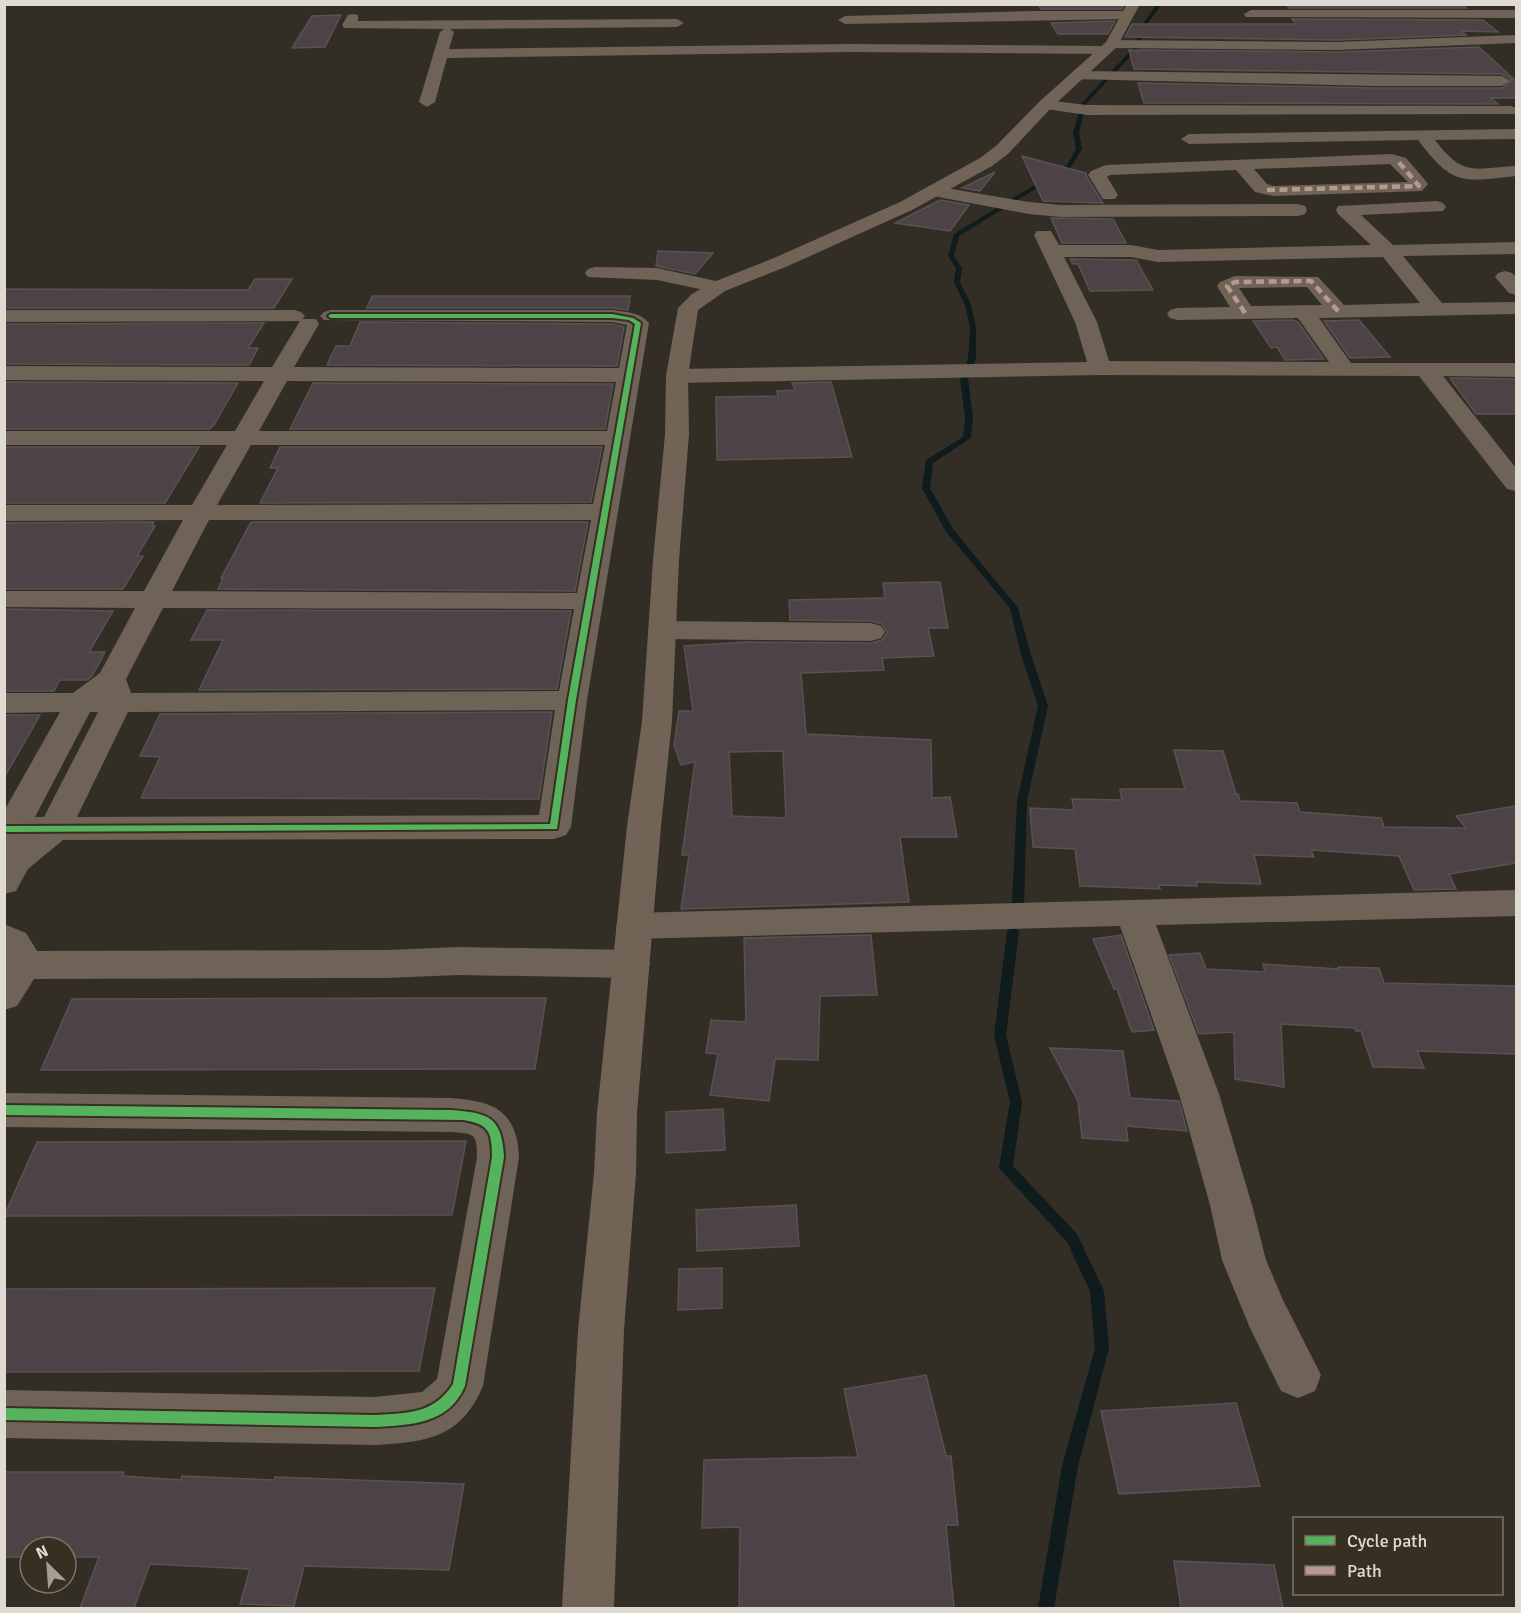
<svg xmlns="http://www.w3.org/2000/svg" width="1521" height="1613" font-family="Signika,sans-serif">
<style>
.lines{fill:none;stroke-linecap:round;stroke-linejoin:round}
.stream{fill:#0f1b1d;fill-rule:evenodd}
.building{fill:#4d4246;stroke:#575352;stroke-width:1.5;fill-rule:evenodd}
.street{fill:#6f6256;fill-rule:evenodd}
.secondary{fill:#716355;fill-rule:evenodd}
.quiet{stroke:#b69a8f;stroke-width:4.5;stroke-dasharray:8 4.5;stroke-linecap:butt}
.cycleway-casing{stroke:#372f21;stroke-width:4}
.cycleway{fill:#56b35d;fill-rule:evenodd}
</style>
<rect width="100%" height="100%" fill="#322e26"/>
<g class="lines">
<path class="stream" d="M1157,4h5l-15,20 -9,24 -52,56 -7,29 3,16 -11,18 -112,69 -5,20 8,12 -2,14 11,23 5,23v31l-8,20 5,38 -2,21 -38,25 -3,25 23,41 65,79 13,47 17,51 -21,95 -3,104 -2,3h-8l-2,-3 5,-104 21,-95 -17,-51 -11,-47 -64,-76 -24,-44 4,-28 37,-23 2,-20 -5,-38 8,-20 2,-31 -5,-23 -11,-23 2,-14 -8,-12 6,-22 113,-69 9,-16 -3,-16 8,-29 53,-57 9,-23z
M1013,928l4,1 2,3 -13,103 16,67 -9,64 64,68 27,57 5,57 -31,118 -24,142h-16l24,-142 33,-118 -5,-57 -23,-49 -68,-74 11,-66 -16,-67 13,-103 2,-3z"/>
</g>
<path class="building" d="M1038,4h86l-2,5h-81z
M1286,4h176l4,4h-177z
M341,15l-16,32 -33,1 20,-32z
M1292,19l191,1 15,12 -36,-1 4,4 -129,5 -212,-3 7,-13h164z
M1115,21l-7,13h-50l-7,-11z
M1479,47l37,34v17h-25l7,6 -354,-1 -6,-20 236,5h128l10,-8 -10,-6 -368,-5 -5,-19 208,2z
M1022,156l64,17v3l17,27 -60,-2z
M995,172l-15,19 -18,-3z
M940,200l29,5 -19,26 -55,-8z
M1051,218l62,1 13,24h-64z
M658,251l55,2 -18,21 -39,-8z
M1070,259l66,1 17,30 -63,1 -12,-27h-5z
M255,279h37l-18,29h-270v-19l244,1z
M372,296h258l-2,14 -16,-2h-245z
M1293,320l5,2 26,37 -39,1 -8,-13 -6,1 -18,-27z
M1359,320l31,37 -40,1 -26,-37z
M360,322l252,2 12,3 -7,39 -290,-1 9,-19h14z
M264,323l-16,25h10l-9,17 -245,-1v-40z
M1450,378l66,1v35h-40z
M4,382l234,1 -24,42 -5,4h-205z
M831,382l21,75 -135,3 -1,-63 62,-1 -1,-5 18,-1 -3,-7z
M313,383l300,1 -8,45h-315z
M4,447h195l-34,56h-161z
M280,447h322l-11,55 -331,1 18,-35h-8z
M154,522l-2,4h3l-18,30h6l-20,33h-119v-66z
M251,522h337l-13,69 -357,-2 5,-11h-2z
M940,582l8,46h-20l6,28 -52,2 2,12 -83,3 5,61 125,6 1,58 18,-1 7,40h-57l9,65 -228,7 8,-54h-7l13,-93 -14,3 -7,-20 5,-34h14l-9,-65 62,-4 126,1 10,-3 5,-7 -5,-9 -11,-3 -81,-1 -1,-20 96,-2 -2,-15zM783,751l3,67 -54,-2 -3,-64z
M4,609l109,2 -24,41h16l-13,24 -5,4h-27l-6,11h-50z
M207,610l364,1 -14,78 -358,1 24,-50h-32z
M552,712l-13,87 -398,-1 19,-41 -20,-1 20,-42z
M4,715h36l-36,63z
M1174,750l49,1 13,43h2l2,7 57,2 3,9 81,6 3,9 82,1 -10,-12 60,-10v57l-67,11 7,15 -42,1 -15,-34 -88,-6 3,7 -60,-2 7,29 -65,-2 1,4 -38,-1 1,4 -80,-3 -5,-37 -42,-2 -3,-39 44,2 -2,-11 50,1 -2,-11h65z
M871,935l6,60 -57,1 -2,64 -43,-1 -6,42 -59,-6 8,-41 -12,-1 5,-33 35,2 -2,-84z
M1121,935l33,95 -22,2 -15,-43h-3l-21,-50z
M1200,953l6,16 59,3 -2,-8 75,5v-2l41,1 5,15 132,3v68l-99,-3 7,17 -51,-1 -12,-36h-5l-1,-3 -74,-4 3,63 -49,-8 -1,-47 -35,2 -30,-79z
M546,998l-11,71 -494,1 31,-71z
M1050,1048l73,3 7,47 49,3 8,30 -61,-5 2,15 -46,-3 -4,-37z
M723,1109l2,41 -59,3v-41z
M466,1141l-14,74 -448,1 33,-74z
M796,1205l3,41 -102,5 -1,-41z
M722,1268v40l-44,2 1,-41z
M435,1288l-16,83 -415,1v-83z
M926,1375l20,81h5l7,69h-12l8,83h-215l1,-81 -38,1 2,-68 154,-3 -14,-68z
M1236,1403l24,83 -141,8 -18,-83z
M4,1472h120l-1,4 58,4 1,-4 92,4 1,-3 189,7 -15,86 -145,-4 -10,40 -54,-2 10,-35 -100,-5 -16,44h-54l19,-51h-33v-10h-36v10h-26z
M1174,1561l100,4 9,43h-102z"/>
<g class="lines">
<path class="street" d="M1251,10h265v8l-270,-1 -2,-3z
M1033,11h94l7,4 -7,4 -282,5 -7,-4 7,-4z
M353,14l5,1v6l319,-2 7,4 -7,4 -227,2 4,3 -5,17 401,-5 256,2 1,-5 5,-1 225,2 179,-7v8l-179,7 -226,-2 -1,5 -5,1 -255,-2 -403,6 -12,44 -8,5 -8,-5 21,-70 4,-3 -100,-1 -2,-3 6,-10z
M1078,71l424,5 8,5 -8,5h-128l-301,-7 -3,-3 3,-3z
M1045,100l42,5 424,1 5,2v6l-429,1 -48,-7 -2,-3z
M1516,129v10l-81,1c29,38 39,28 81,26v10c-55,6 -63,10 -98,-36l-229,4 -8,-5 8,-5z
M1392,154l14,4 19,22 3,4 -6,7 -149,5 -18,-4 -19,-22 -126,5 -3,2 11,18 -3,4h-12l-15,-24 3,-4 15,-6zM1390,164l18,18 -135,4 -6,-2 -13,-15z
M934,186l95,16 32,3 237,-1 7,2 2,4 -2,4 -7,2 -237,1 -32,-3 -101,-19 -3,-4 3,-4z
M1437,201l6,2 3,4 -3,4 -82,4 32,30 123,-3v12l-113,2 39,47 74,-1v12l-197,4 32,45h165v14l-73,-1 73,92v23l-9,-2 -88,-113 -319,-1 -423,8 -8,-2 -3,-5 3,-5 8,-2 410,-7 -12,-40 -41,-87 3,-4h14l8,14h72l27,5 213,-5 -33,-31 -2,-4 2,-4zM1064,257h67l27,5 225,-5 37,46 -76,2 -26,-28 -83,-1 -15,6 -3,4 13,21 -53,1 -7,2 -3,4 3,4 7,2 121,-2 31,44 -220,-1 -12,-39zM1307,287l15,18 -71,1 -12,-18z
M595,267l62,1 68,15 3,4 -3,4 -7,2 -61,-13 -69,-3 -3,-4 3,-4z
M1505,271l7,2 4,4v18l-7,-2 -14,-16 3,-4z
M4,310h290l7,2 4,4 -3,3h14l3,5 -25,43 325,1 8,-43 -15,-3 -288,-2 -4,-4 4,-4 7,-2h281c13,2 28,2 37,13l-62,377 -16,127 -5,8 -12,4 -491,1 -35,29 -12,22 -12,3v-83l56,-99 -56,1v-20h69l27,-20 35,-65 -131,-1v-16h140l39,-71 -179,1v-16h188l35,-60h-223v-14h231l29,-50 -260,-1v-14l268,1 28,-46 -296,1zM287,381l329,1 -9,49h-348zM251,445h354l-12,59 -376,1zM209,520h382l-14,73 -405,-2zM163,608l411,1 -15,82 -428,2 -5,-14zM555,710l-16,105 -462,2 51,-105zM90,712h8l-54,105h-9z
M662,621l209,2 10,3 4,6 -4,6 -10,3 -209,-2 -10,-3 -4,-6 4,-6z
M1516,890v26l-360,9 63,169 33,111 14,55 17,40 38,75 -6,16 -17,7 -17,-7 -31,-63 -28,-68 -12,-55 -31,-111 -59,-168 -486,13 -13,-4 -5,-9 5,-9 13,-4z
M4,924l22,9 11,18 348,-1 74,-3 173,3 13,4 5,10 -5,10 -13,4 -173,-3 -74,3 -351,1 -17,27 -13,4z
M4,1093l447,5c42,3 66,12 68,59l-36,229c-22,52 -56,56 -108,59l-371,-7v-48l371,7 47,-5 15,-13 40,-222c0,-25 -3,-23 -26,-25l-447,-5z"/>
<path class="secondary" d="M1127,4h13l-23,43 -66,61 -43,46 -16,12 -80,44 -124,56 -63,25 -27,19 -10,66 1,58 -10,126 -7,161 -11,105 -24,287 -1,60 -12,157 -10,278h-52l16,-278 16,-157 3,-60 30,-287 15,-105 11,-161 12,-126 1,-58 12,-68 14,-14 19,-11 63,-25 126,-56 80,-44 16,-12 43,-44 67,-60z"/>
<path class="quiet" d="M1267,190l152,-4 -22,-26
M1245,313l-18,-27 8,-4 76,-1 28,31"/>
<g class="cycleway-casing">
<path id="cycleway" d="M612,314l21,4 8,5 -65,377 -19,129 -553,3v-6l546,-2 18,-124 67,-376 -6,-4 -17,-2h-281l-3,-2 3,-2z
M4,1105l447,5c37,3 51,6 53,47l-39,229c-16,38 -54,39 -90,41l-371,-7v-12l371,7c32,-2 59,-1 78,-31l39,-227c0,-25 -3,-33 -29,-37l-459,-5z"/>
</g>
<use href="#cycleway" class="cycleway"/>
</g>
<rect width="1521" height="1613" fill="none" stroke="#e0dbd2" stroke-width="12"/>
<rect x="1293" y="1517" width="210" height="78" fill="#372f21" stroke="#7b7468" stroke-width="1.5"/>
<rect x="1305" y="1536" width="30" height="9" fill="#56b35d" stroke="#7b7468" stroke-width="1.5"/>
<text x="1347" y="1547" font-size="18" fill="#e0dbd2">Cycle path</text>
<rect x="1305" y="1566" width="30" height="9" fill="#b69a8f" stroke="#7b7468" stroke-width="1.5"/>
<text x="1347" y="1577" font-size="18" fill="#e0dbd2">Path</text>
<g transform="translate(48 1565) rotate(335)"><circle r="28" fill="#372f21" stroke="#7b7468" stroke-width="1.5"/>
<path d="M0-4.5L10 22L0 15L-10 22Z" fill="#a39e96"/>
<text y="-9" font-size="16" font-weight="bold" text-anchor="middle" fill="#e0dbd2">N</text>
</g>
</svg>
